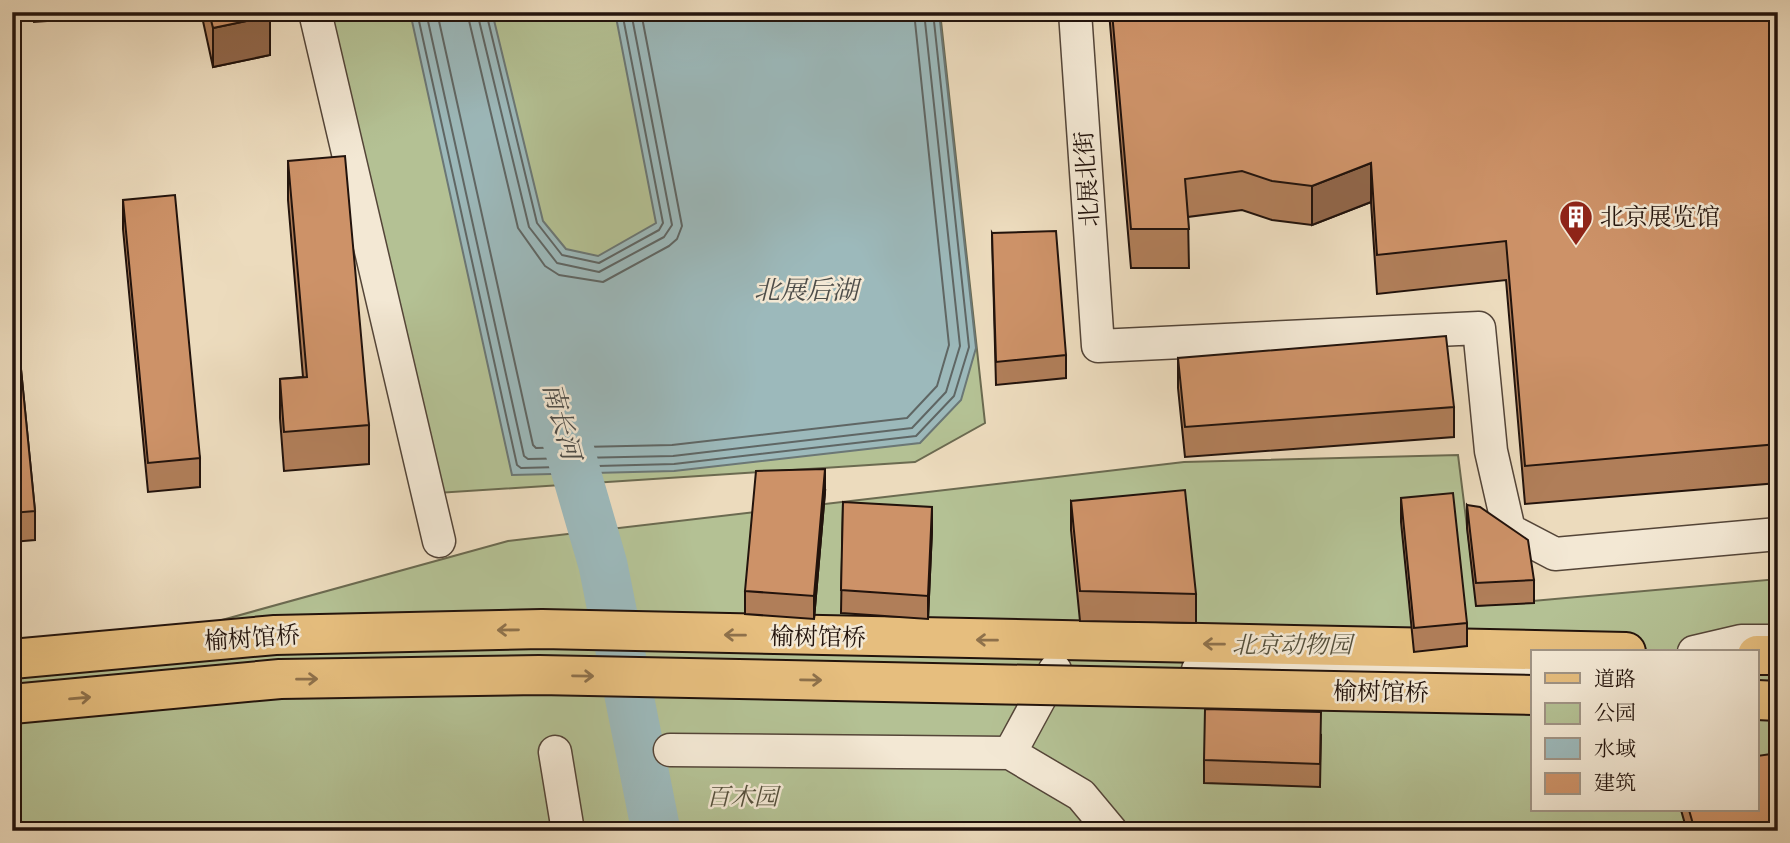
<svg xmlns="http://www.w3.org/2000/svg" width="1790" height="843" font-family="'IM FELL Great Primer','Noto Serif SC',serif">
<style>
.green{fill:#b4c194;stroke:#6b6a50;stroke-width:2;fill-rule:evenodd}
.water{fill:#9cb9bb;stroke:#6b7775;stroke-width:2}
.lines{fill:none;stroke-linecap:round;stroke-linejoin:round}
.shore{stroke:#5f6664;stroke-width:2}
.river{stroke:#9cb9bb;stroke-width:49}
.minor-casing{stroke:#544538;stroke-width:35}
.major-casing{stroke:#22130c;stroke-width:42}
.minor{stroke:#f3e8d4;stroke-width:32}
.major{stroke:#e6be7e;stroke-width:38}
.major-bridge-casing{stroke:#22130c;stroke-width:42;stroke-linecap:butt}
.major-bridge{stroke:#e6be7e;stroke-width:38}
.wall{fill:#b07e59;stroke:#22130c;stroke-width:2}
.shaded-wall{fill:#906649;stroke:#22130c;stroke-width:2}
.building{fill:#cd9268;stroke:#22130c;stroke-width:2}
.oneway{stroke:#8e714b}
.labels{text-anchor:middle;dominant-baseline:central;stroke-width:5;stroke-linejoin:round;paint-order:stroke}
.street-label{font-size:24px;fill:#22130c;stroke:#f3e8d4}
.poi-label{font-size:24px;fill:#22130c;stroke:#f3e8d4;text-anchor:start}
.park-label{font-size:24px;font-style:italic;fill:#55503c;stroke:#f3e8d4}
.water-label{font-size:26px;font-style:italic;fill:#4d4d49;stroke:#f3e8d4}
</style>
<rect width="100%" height="100%" fill="#ecdbbd"/>
<filter id="stains"><feTurbulence type="fractalNoise" baseFrequency=".00286" numOctaves="4"/><feColorMatrix values="0 0 0 0 .2 0 0 0 0 .09 0 0 0 0 .02 0 0 0 .5 -.17"/></filter>
<radialGradient id="worn" r=".72"><stop offset=".6" stop-color="#630" stop-opacity="0"/><stop offset="1" stop-color="#630" stop-opacity=".3"/></radialGradient>
<path class="green" d="M327,12h613l45,411 -70,39 -478,31z
M1458,455l19,151 301,-27v252h-1766v-153l496,-137 676,-79zM1533,652h224v158h-224z"/>
<path class="water" d="M410,12h82l51,209 23,28 32,7 58,-33 -41,-211h324l37,336 -15,52 -41,43 -246,28 -162,4z"/>
<g class="lines">
<path class="shore" d="M417,12l100,453 4,3 153,-4 242,-28 38,-40 15,-49 -36,-335
M426,12l98,444 4,3 145,-3 239,-28 34,-36 14,-46 -36,-334
M437,12l96,433 3,3 136,-3 235,-27 30,-32 12,-41 -35,-333
M467,12l51,216 27,38 14,9 44,7 66,-36 8,-7 5,-13 -41,-214
M477,12l52,215 28,36 42,9 65,-35 8,-12 -41,-213
M486,12l51,211 25,32 37,8 60,-33 4,-7 -41,-211"/>
<path class="river" d="M558,410l45,155 53,266"/>
<g class="minor-casing">
<path id="minor" d="M315,12l124,529
M1075,12l23,334 381,-18 12,123 18,79 46,24 223,-20
M1694,652l47,-11h37
M1198,670l335,-1
M670,750l340,3 71,42 30,36
M555,752l13,79
M1010,753l45,-83"/>
</g>
<g class="major-casing">
<path id="major" d="M1757,655h21
M12,659l263,-24 267,-6 1084,23
M1757,700l21,1"/>
</g>
<use href="#minor" class="minor"/>
<use href="#major" class="major"/>
<g class="major-bridge-casing">
<path id="major-bridge" d="M12,704l268,-25 259,-4 994,20"/>
</g>
<use href="#major-bridge" class="major-bridge"/>
</g>
<path class="wall" d="M33,12h56v6l-55,4z
M201,12h68l1,43 -57,12z
M1109,12h669v471l-253,21 -19,-224 -129,14 -6,-92 -59,23 -40,-5 -30,-10 -54,7 1,51h-58z
M288,161l81,264v39l-85,7 -4,-53v-39l23,-2 -15,-177z
M123,200l77,258v29l-52,5 -25,-263z
M992,233l74,122v23l-70,7z
M12,278l23,233v29l-23,2z
M1178,358l276,49v30l-269,20 -7,-69z
M825,492l-11,127 -69,-5v-23z
M1401,498l66,125v23l-53,6 -13,-130z
M1071,501l125,93v29l-116,-2 -9,-91z
M843,502l89,28 -4,89 -87,-6z
M1467,505l67,75v23l-58,3 -9,-78z
M1321,735l-1,52 -116,-4v-23z
M12,741l6,80v10h-6z
M1681,810h76l21,21h-91z"/>
<path class="shaded-wall" d="M270,16v39l-57,12v-39z
M1371,163v39l-59,23v-39z
M825,469v23l-11,127v-23z
M932,507v23l-4,89v-23z"/>
<path class="building" d="M209,12h60l1,4 -57,12z
M1112,12h666v432l-253,22 -19,-225 -129,14 -6,-92 -59,23 -40,-5 -30,-10 -57,8 4,50h-58z
M345,156l24,269 -85,7 -4,-53 27,-2 -19,-216z
M175,195l25,263 -52,5 -25,-263z
M1056,231l10,124 -70,7 -4,-129z
M12,278l23,233 -23,2z
M1446,336l8,71 -269,20 -7,-69z
M825,469l-11,127 -69,-5 11,-120z
M1185,490l11,104 -116,-3 -9,-90z
M1453,493l14,130 -53,5 -13,-130z
M843,502l89,5 -4,89 -87,-6z
M1467,505l13,2 48,33 6,40 -58,3z
M1205,709l116,3 -1,52 -116,-4z
M12,741h3l3,80h-6z
M1778,753v78h-83l-6,-21h68v-54z"/>
<defs><path id="oneway-shaft" d="M-6 0H5M1.5-3L5.5 0L1.5 3" fill="none" stroke-width="1.6" stroke-linecap="round" stroke-linejoin="round" transform="scale(1.75)"/></defs>
<g class="oneway">
<use href="#oneway-shaft" transform="translate(508 630) rotate(179)"/>
<use href="#oneway-shaft" transform="translate(735 635) rotate(-179)"/>
<use href="#oneway-shaft" transform="translate(987 640) rotate(-179)"/>
<use href="#oneway-shaft" transform="translate(1214 644) rotate(-179)"/>
<use href="#oneway-shaft" transform="translate(583 676) rotate(1)"/>
<use href="#oneway-shaft" transform="translate(307 679) rotate(-1)"/>
<use href="#oneway-shaft" transform="translate(811 680) rotate(1)"/>
<use href="#oneway-shaft" transform="translate(80 698) rotate(-5)"/>
</g>
<defs>
<g id="building-pin" transform="scale(1.75)"><path d="M0 17L-7.5 6A9.5 9.5 0 1 1 7.5 6Z" fill="#8f2418" stroke="#f3e8d4"/><path d="M-4-6H4V6H1V3H-1V6H-4ZM-2.5-4.3h1.7v1.8h-1.7ZM.8-4.3h1.7v1.8H.8ZM-2.5-1h1.7V.8h-1.7ZM.8-1h1.7V.8H.8Z" fill="#fff"/></g>
</defs>
<g fill-rule="evenodd">
<use href="#building-pin" x="1576" y="217"/>
</g>
<g class="labels">
<g class="street-label">
<text transform="translate(1087 179) rotate(-94)">北展北街</text>
<text transform="translate(818 637) rotate(1)">榆树馆桥</text>
<text transform="translate(252 638) rotate(-4)">榆树馆桥</text>
<text transform="translate(1381 692) rotate(1)">榆树馆桥</text>
</g>
<g class="poi-label">
<text x="1600" y="217">北京展览馆</text>
</g>
<g class="park-label">
<text x="1292" y="645">北京动物园</text>
<text x="742" y="797">百木园</text>
</g>
<g class="water-label">
<text x="806" y="290">北展后湖</text>
<text transform="translate(562 421) rotate(75)">南长河</text>
</g>
</g>
<rect width="1790" height="843" fill="none" stroke="#ecdbbd" stroke-width="42"/>
<rect x="14" y="14" width="1762" height="815" fill="none" stroke="#22130c" stroke-width="3.5"/>
<rect x="21" y="21" width="1748" height="801" fill="none" stroke="#22130c" stroke-width="2"/>
<rect x="1531" y="650" width="228" height="161" fill="#f3e8d4" stroke="#9f9384" stroke-width="2"/>
<rect x="1545" y="673" width="35" height="10" fill="#e6be7e" stroke="#9f9384" stroke-width="2"/>
<text x="1594" y="686" font-size="21" fill="#22130c">道路</text>
<rect x="1545" y="703" width="35" height="21" fill="#b4c194" stroke="#9f9384" stroke-width="2"/>
<text x="1594" y="720" font-size="21" fill="#22130c">公园</text>
<rect x="1545" y="738" width="35" height="21" fill="#9cb9bb" stroke="#9f9384" stroke-width="2"/>
<text x="1594" y="756" font-size="21" fill="#22130c">水域</text>
<rect x="1545" y="773" width="35" height="21" fill="#cd9268" stroke="#9f9384" stroke-width="2"/>
<text x="1594" y="790" font-size="21" fill="#22130c">建筑</text>
<rect width="100%" height="100%" filter="url(#stains)"/>
<rect width="100%" height="100%" fill="url(#worn)"/>
</svg>
